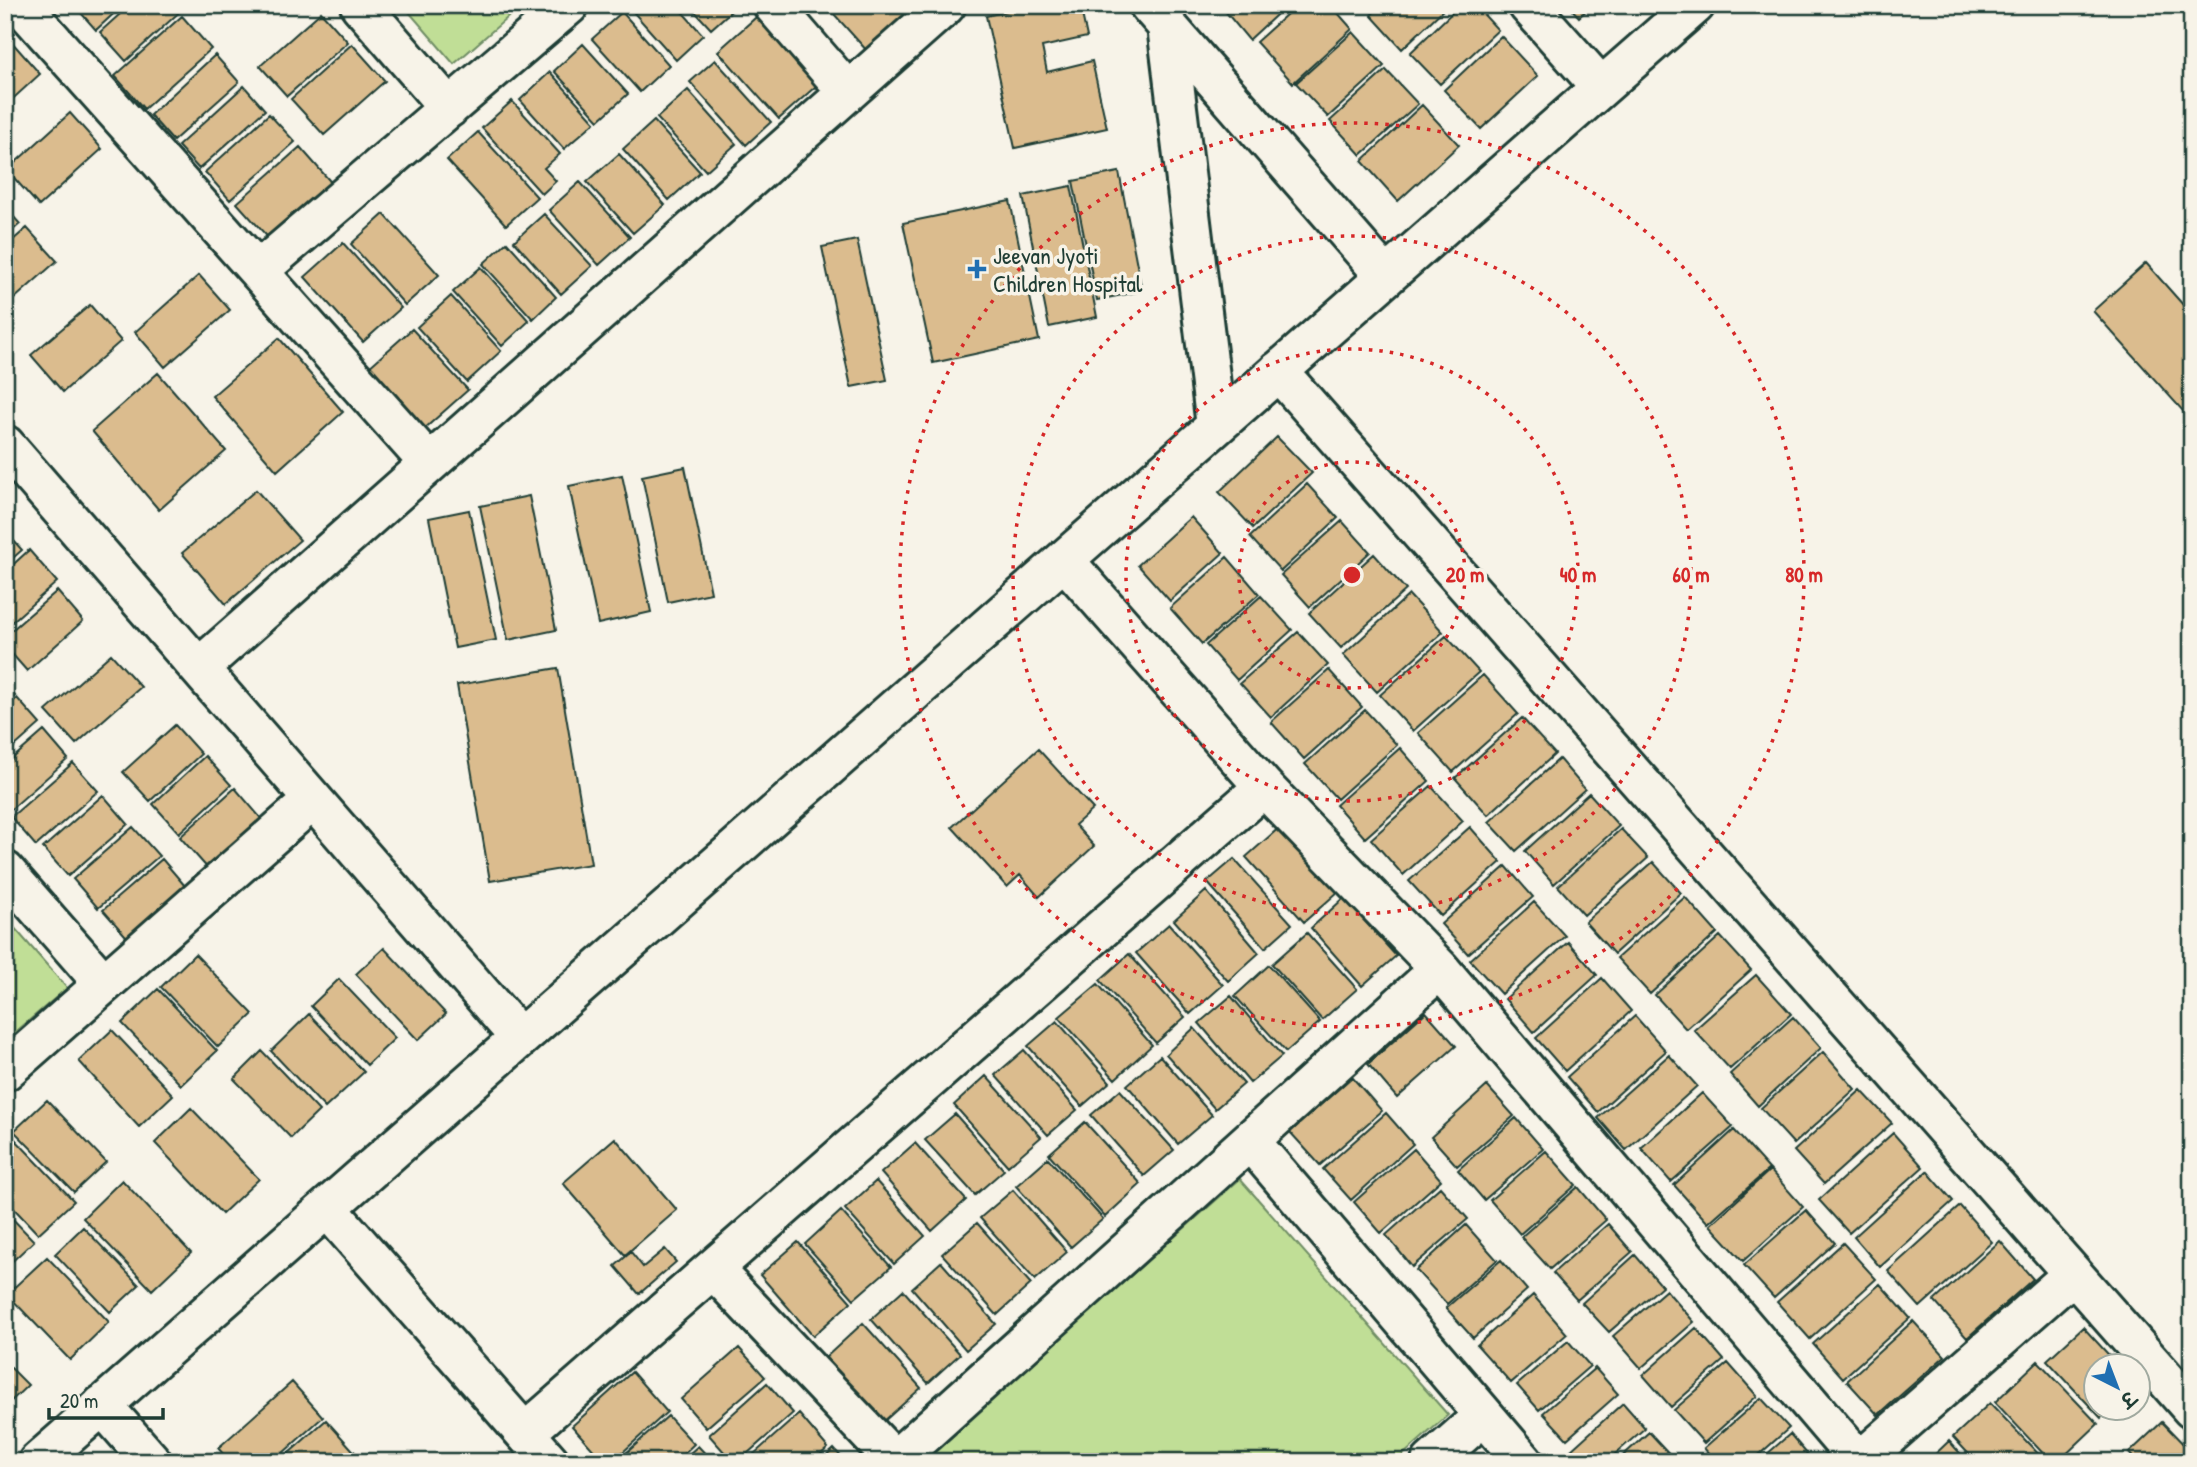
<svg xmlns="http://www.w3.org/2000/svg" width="2197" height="1467" font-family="'Patrick Hand','Playpen Sans Deva',sans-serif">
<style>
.green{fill:#c0de96;stroke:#708e65;stroke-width:2}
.building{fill:#dbbc8e;stroke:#1f3d34;stroke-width:2}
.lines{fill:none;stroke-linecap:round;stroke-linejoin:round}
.minor-casing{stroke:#1f3d34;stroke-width:44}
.minor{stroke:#f7f3e8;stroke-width:38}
.ring{fill:none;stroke:#d62828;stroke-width:3.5;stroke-dasharray:3.5 7}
.poi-dot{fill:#1f6fb2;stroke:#f7f3e8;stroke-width:2.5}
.labels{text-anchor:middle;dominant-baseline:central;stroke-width:7;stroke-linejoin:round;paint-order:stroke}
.poi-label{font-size:24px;fill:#1f3d34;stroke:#f7f3e8;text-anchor:start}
.centre{fill:#d62828;stroke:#f7f3e8;stroke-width:3.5}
.ring-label{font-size:21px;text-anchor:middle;font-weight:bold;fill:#d62828;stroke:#f7f3e8;stroke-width:7;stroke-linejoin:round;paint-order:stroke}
</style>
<rect width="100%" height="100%" fill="#f7f3e8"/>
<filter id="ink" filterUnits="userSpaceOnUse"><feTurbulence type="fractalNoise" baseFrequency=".0143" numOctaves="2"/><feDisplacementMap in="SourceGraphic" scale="14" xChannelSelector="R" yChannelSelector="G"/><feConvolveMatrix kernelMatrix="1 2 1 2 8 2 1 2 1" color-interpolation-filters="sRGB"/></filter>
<g filter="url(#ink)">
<path class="green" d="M403,5h119l-68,59z
M5,917l62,71 -62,53z
M1240,1179l208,236 -53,47h-461l-6,-7z"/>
<path class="building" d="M74,5h49l-27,25z
M130,5l55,2 -59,54 -26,-29z
M627,5h49l27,30 -27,25z
M689,5h49l-27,24z
M843,5h77l-52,47 -34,-38z
M1033,5h47l7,32 -45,10 5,25 45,-11 15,67 -92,20 -29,-132z
M1220,5h67l-38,35z
M1297,5h34l21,24 -59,54 -37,-41z
M1382,5h66l-46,44 -31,-34z
M1460,5h15l23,25 -58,54 -30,-31z
M1568,5h24l-13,12z
M763,11l61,68 -45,40 -61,-68z
M321,12l27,30 -61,54 -27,-30z
M622,12l47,53 -29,27 -48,-53z
M182,16l29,33 -67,60 -29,-33z
M1353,32l31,34 -56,51 -32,-34z
M1501,36l37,40 -57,53 -37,-39z
M10,40l30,34 -35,32v-62z
M352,44l33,37 -61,54 -33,-36z
M583,44l45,50 -29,26 -45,-49z
M215,55l24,27 -66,59 -23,-26z
M715,60l56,62 -25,23 -56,-63z
M1386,70l32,34 -57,51 -31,-34z
M550,72l45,50 -31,27 -44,-49z
M244,86l21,24 -66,59 -21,-23z
M688,90l48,54 -30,27 -49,-53z
M512,101l48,53 -16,14 12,13 -14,13 -60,-66z
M1422,105l37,40 -61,56 -36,-40z
M70,113l32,36 -63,57 -32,-36z
M269,114l26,28 -65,58 -25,-28z
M654,121l46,51 -31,28 -46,-51z
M478,132l59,65 -31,28 -59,-65z
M300,147l36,41 -62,56 -37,-41z
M619,154l46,51 -32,28 -46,-51z
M1119,172l23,119 -45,9 -24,-119z
M580,182l50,55 -31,28 -50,-55z
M1071,186l26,131 -48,10 -26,-131z
M1010,201l29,139 -106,23 -30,-140z
M5,207l15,17 -15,13z
M384,214l55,61 -34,30 -54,-61z
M544,214l48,52 -31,28 -47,-53z
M27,228l30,33 -52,46v-60z
M857,240l30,140 -36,7 -29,-140z
M507,242l49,55 -23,22 -50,-55z
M343,243l58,65 -38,34 -58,-65z
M2146,263l46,52v106l-99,-110z
M481,267l48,54 -27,25 -49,-54z
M199,275l31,35 -65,57 -30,-35z
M451,296l50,55 -34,31 -50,-55z
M90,305l31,36 -58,51 -32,-37z
M412,329l56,61 -45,40 -55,-62z
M279,338l64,74 -66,59 -65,-75z
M158,373l68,78 -67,59 -67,-79z
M1277,437l35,36 -59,55 -34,-36z
M685,467l26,126 -43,9 -26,-126z
M622,475l29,137 -53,12 -29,-138z
M1307,484l31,34 -57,53 -31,-34z
M256,490l44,50 -74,64 -44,-51z
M529,496l27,134 -48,10 -28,-134z
M469,510l27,130 -41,8 -26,-130z
M1191,517l32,36 -53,48 -32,-36z
M1342,521l28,31 -60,55 -29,-32z
M5,531l17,19 -17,15z
M29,550l28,32 -52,46v-56z
M1374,554l32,36 -65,58 -32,-35z
M1227,557l32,37 -57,50 -32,-36z
M57,591l26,30 -56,50 -22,-25v-10z
M1409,595l34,37 -66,60 -34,-37z
M1261,596l31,34 -55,50 -31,-35z
M1298,632l30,33 -57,52 -31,-34z
M1446,636l33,36 -66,59 -33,-36z
M111,654l30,33 -65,57 -30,-33z
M558,668l33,196 -101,17 -33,-196z
M1329,670l33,37 -58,52 -33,-37z
M1483,675l35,39 -65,58 -35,-39z
M5,685l10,11 -10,8z
M17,698l23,26 -35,31v-46z
M1365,710l32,35 -60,54 -32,-35z
M1522,718l33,36 -67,61 -33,-37z
M175,725l26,29 -51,47 -27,-29z
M44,731l24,28 -59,52 -4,-4v-42z
M1400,748l29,33 -64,57 -29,-33z
M1038,749l55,60 -18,16 19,21 -55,51 -19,-22 -13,12 -55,-60z
M205,756l26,29 -52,48 -26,-29z
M1559,759l26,30 -69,62 -27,-29z
M73,763l25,28 -62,55 -25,-29z
M1431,786l32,35 -60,54 -32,-36z
M235,788l30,35 -55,48 -30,-34z
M1589,793l30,33 -65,58 -29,-33z
M103,795l25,29 -60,52 -25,-28z
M1281,826l58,65 -35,31 -58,-65z
M133,827l26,29 -61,52 -25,-29z
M1470,827l31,35 -60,54 -32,-35z
M1621,829l27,29 -64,57 -26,-29z
M162,859l29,34 -59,50 -29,-33z
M1234,859l58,65 -27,24 -58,-66z
M1653,862l28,31 -67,61 -29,-32z
M1506,866l27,31 -65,57 -27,-30z
M1206,891l53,62 -31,28 -54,-61z
M1685,897l32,36 -67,61 -33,-36z
M1344,898l52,58 -34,30 -51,-58z
M1534,902l31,34 -64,58 -31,-34z
M1169,924l54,61 -33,29 -54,-61z
M1307,933l50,56 -35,31 -50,-56z
M1720,936l31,34 -65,59 -31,-34z
M1568,942l29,33 -63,57 -29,-33z
M384,948l62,66 -28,26 -62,-66z
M195,954l58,60 -35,33 -57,-60z
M1129,954l56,63 -29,26 -56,-63z
M1269,965l51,57 -34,30 -51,-56z
M1756,975l35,39 -61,55 -36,-39z
M1602,978l29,33 -66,60 -29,-33z
M339,979l56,59 -28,27 -56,-59z
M1098,984l54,61 -37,34 -56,-62z
M158,989l59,62 -36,34 -59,-62z
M1231,996l51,60 -32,27 -51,-60z
M1426,1012l30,34 -59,52 -29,-34z
M309,1014l55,58 -39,36 -54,-57z
M1635,1016l31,35 -68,61 -31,-35z
M1793,1017l28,31 -63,58 -28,-32z
M1057,1021l53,61 -28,24 -54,-60z
M1194,1028l50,56 -29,25 -49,-55z
M112,1030l61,65 -34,32 -60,-66z
M1024,1050l53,60 -29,25 -53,-60z
M262,1051l57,60 -28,27 -57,-59z
M1823,1052l32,37 -61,55 -33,-36z
M1669,1055l28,31 -71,64 -28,-32z
M1160,1056l52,59 -34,29 -51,-59z
M986,1076l55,61 -33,29 -54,-61z
M1352,1077l30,34 -62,54 -30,-33z
M1487,1086l27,30 -57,50 -26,-29z
M1120,1090l54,60 -30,26 -53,-61z
M1861,1090l31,33 -68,61 -30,-33z
M1702,1093l31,34 -62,55 -30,-34z
M47,1100l59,62 -32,30 -60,-61z
M191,1108l68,71 -37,35 -67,-71z
M1386,1113l27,31 -62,56 -28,-31z
M955,1114l49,56 -29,25 -50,-55z
M1516,1118l27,31 -59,51 -26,-30z
M1085,1122l56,62 -36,33 -56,-63z
M1734,1130l35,39 -61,54 -34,-38z
M1893,1133l30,34 -74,66 -30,-33z
M12,1136l62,65 -36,33 -33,-35v-57z
M615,1138l62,72 -52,45 -62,-72z
M915,1143l51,57 -34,31 -51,-58z
M1414,1149l27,31 -60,53 -27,-31z
M1546,1151l30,34 -56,49 -30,-34z
M1048,1158l55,61 -32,28 -55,-61z
M1770,1170l33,37 -60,54 -33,-36z
M1927,1171l26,30 -73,66 -26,-30z
M122,1180l69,73 -39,37 -69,-72z
M876,1181l49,55 -31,28 -49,-55z
M1440,1187l28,32 -56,48 -26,-32z
M1578,1187l28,33 -56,49 -29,-32z
M1013,1190l54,62 -32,28 -55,-62z
M1960,1206l32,36 -72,65 -32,-36z
M1806,1210l29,33 -61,55 -30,-33z
M5,1211l29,30 -29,27z
M841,1211l50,56 -37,32 -49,-55z
M977,1223l54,61 -34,31 -55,-61z
M1608,1224l24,28 -55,48 -24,-27z
M1466,1225l31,35 -50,44 -31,-34z
M83,1227l56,58 -29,27 -55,-58z
M2000,1241l33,38 -66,59 -33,-37z
M798,1242l53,60 -38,34 -53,-61z
M1843,1243l33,36 -66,60 -33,-37z
M665,1249l11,13 -37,32 -24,-28 16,-14 12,15z
M1635,1255l27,31 -53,46 -27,-29z
M47,1257l62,65 -39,38 -63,-66z
M1501,1260l26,30 -54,48 -27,-30z
M941,1262l55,62 -30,26 -54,-62z
M1880,1284l30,34 -67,60 -30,-34z
M903,1290l57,64 -32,29 -57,-64z
M1666,1290l28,32 -53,46 -28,-32z
M1533,1295l34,39 -56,49 -34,-38z
M1913,1321l32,35 -67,59 -31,-34z
M863,1323l58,65 -38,34 -58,-64z
M2083,1327l36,39h-23v42h16l-11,10 -54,-58z
M1696,1328l28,32 -53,47 -28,-32z
M1568,1341l22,25 -51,44 -22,-25z
M739,1348l26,29 -59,51 -25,-29z
M2038,1361l60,63 -40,38h-7l-56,-60z
M5,1362l23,23 -23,22z
M1728,1363l29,33 -53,47 -30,-33z
M1595,1368l23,26 -51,45 -24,-26z
M632,1372l35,40 -55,50h-8l-32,-36z
M292,1382l31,35 -50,45h-43l-12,-14z
M767,1383l26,30 -55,49h-5l-24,-27z
M1761,1398l28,30 -38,34h-35l-12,-14z
M1623,1403l22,25 -39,34h-25l-10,-12z
M1990,1403l56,59h-70l-23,-25z
M799,1414l29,34 -16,14h-67z
M668,1416l26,28 -19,18h-59z
M326,1420l33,37 -5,5h-75z
M2162,1422l30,31v9h-55l-8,-9z
M1649,1432l28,30h-61z
M1790,1434l24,28h-56z
M1949,1441l19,21h-41z
M698,1446l15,16h-33z
M834,1449l12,13h-26z"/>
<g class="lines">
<g class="minor-casing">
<path id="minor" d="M21,5l408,458
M360,5l89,103
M773,5l75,87
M1149,5l237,272
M1528,5l73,82
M1167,26l49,400
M258,271l311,-266
M1278,371l914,1038
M5,445l515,593
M1064,560l200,227 176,182 419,492
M199,668l747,-663
M5,871l99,113
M5,1071l308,-271
M1251,1142l273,320
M327,1208l223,254
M713,1269l183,193
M102,1405l50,57
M525,1433l739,-646
M895,1460l545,-491
M38,1462l1657,-1457
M1431,1462l53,-47
M1859,1462l214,-188"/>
</g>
<use href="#minor" class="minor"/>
</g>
</g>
<g class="ring">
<circle cx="1352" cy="575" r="113"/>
<circle cx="1352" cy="575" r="226"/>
<circle cx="1352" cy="575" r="339"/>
<circle cx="1352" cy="575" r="452"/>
</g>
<path class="poi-dot" d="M973.5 258.5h7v7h7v7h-7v7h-7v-7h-7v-7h7z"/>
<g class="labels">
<g class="poi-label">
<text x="993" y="255">Jeevan Jyoti<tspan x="993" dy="28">Children Hospital</tspan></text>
</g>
</g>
<circle cx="1352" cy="575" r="10" class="centre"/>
<g class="ring-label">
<text x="1465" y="582">20 m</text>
<text x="1578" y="582">40 m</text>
<text x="1691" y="582">60 m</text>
<text x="1804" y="582">80 m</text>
</g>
<rect width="2197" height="1467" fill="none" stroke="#f7f3e8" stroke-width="28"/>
<rect x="14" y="14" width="2169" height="1439" fill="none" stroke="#1f3d34" stroke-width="2.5" filter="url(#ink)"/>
<g transform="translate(2117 1387) rotate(138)"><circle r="33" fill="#f7f3e8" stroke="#a1aaa0" stroke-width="2"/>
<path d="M0-5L12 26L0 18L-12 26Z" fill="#1f6fb2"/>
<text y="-10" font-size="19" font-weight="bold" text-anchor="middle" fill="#1f3d34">उ</text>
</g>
<path d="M49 1408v10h114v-10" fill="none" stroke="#1f3d34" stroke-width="3.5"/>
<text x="60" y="1408" font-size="21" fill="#1f3d34" stroke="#f7f3e8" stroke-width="5" paint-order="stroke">20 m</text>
</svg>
